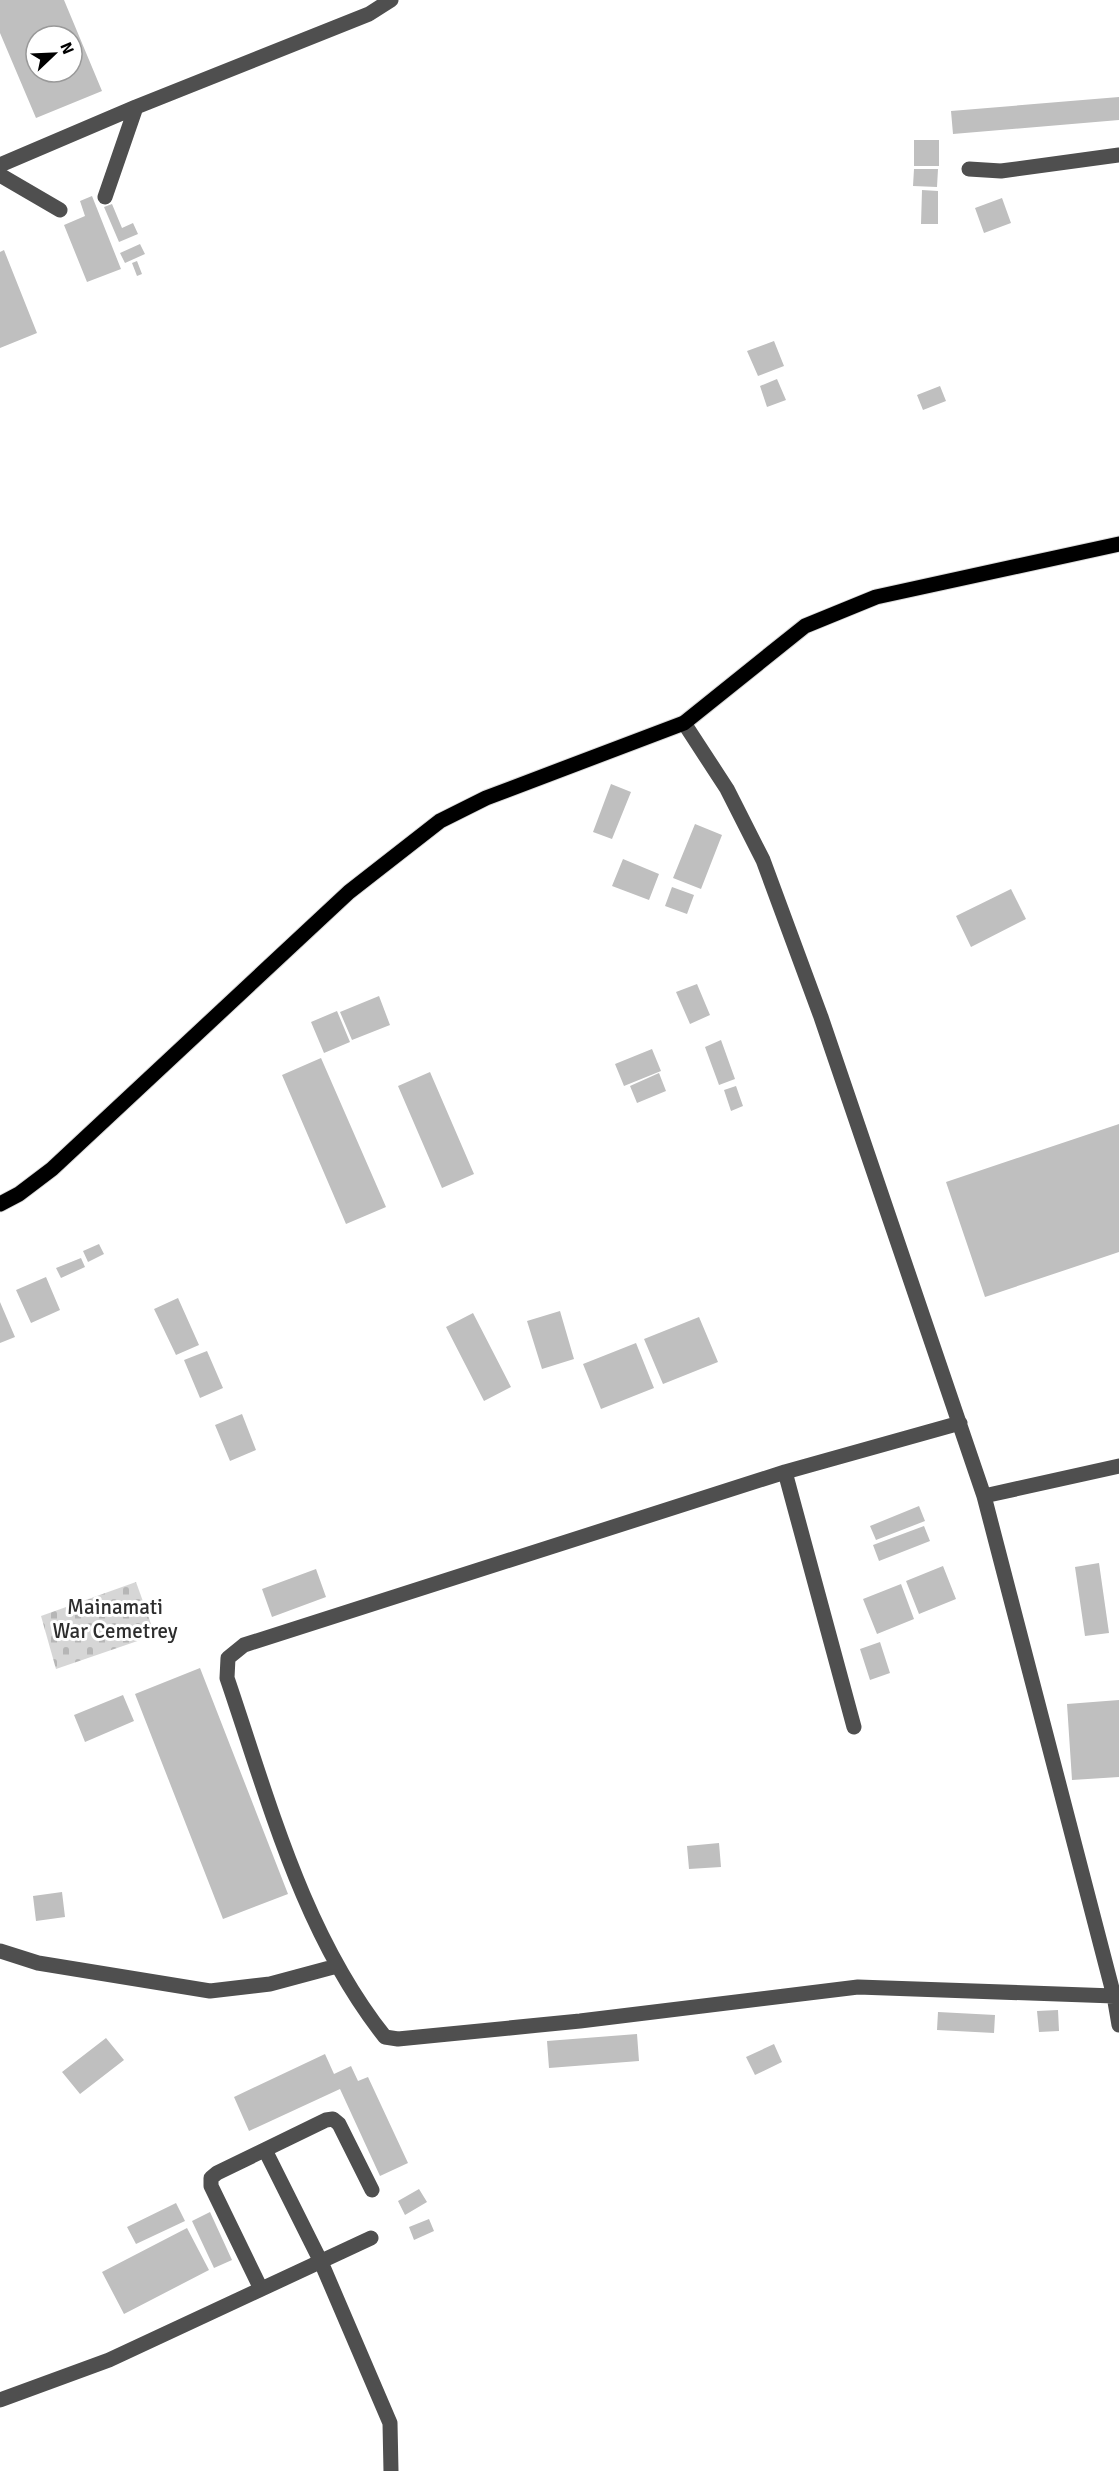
<svg xmlns="http://www.w3.org/2000/svg" width="1119" height="2471" font-family="Signika,sans-serif">
<style>
.cemetery{fill:url(#cemetery-stones)}
.building{fill:#bfbfbf;fill-rule:evenodd}
.lines{fill:none;stroke-linecap:round;stroke-linejoin:round}
.major-casing{stroke:#dbdbdb;stroke-width:17}
.minor{stroke:#4f4f4f;stroke-width:15}
.major{stroke:#000;stroke-width:15}
.labels{text-anchor:middle;dominant-baseline:central;stroke-width:6;stroke-linejoin:round;paint-order:stroke}
.park-label{font-size:21px;fill:#2d2d2d;stroke:#fff}
</style>
<defs>
<pattern id="cemetery-stones" width="16" height="16" patternUnits="userSpaceOnUse" patternTransform="scale(1.5)"><rect width="16" height="16" fill="#d6d6d6"/><path d="M2 7V4a2 2 0 0 1 4 0v3zM10 15v-3a2 2 0 0 1 4 0v3z" fill="#b6b6b6"/></pattern>
</defs>
<rect width="100%" height="100%" fill="#fff"/>
<path class="cemetery" d="M136,1582l19,53 -99,34 -15,-53z"/>
<path class="building" d="M0,0h64l38,91 -66,27 -36,-85zM36,36h36v36h-36z
M1119,97v23l-166,14 -2,-23z
M914,140h25v26h-25z
M914,169h24l-1,18 -24,-1z
M922,190l16,1v33h-17z
M92,196l29,73 -34,13 -23,-57 21,-9 -5,-15z
M1002,198l9,25 -27,10 -9,-25z
M112,204l10,24 11,-5 5,11 -19,8 -15,-35z
M140,244l5,10 -20,9 -5,-10z
M4,250l33,83 -37,15v-96z
M137,261l5,13 -5,2 -5,-13z
M774,341l10,25 -26,10 -11,-25z
M777,379l9,21 -19,7 -7,-21z
M940,386l6,15 -23,9 -6,-15z
M611,784l20,8 -19,47 -19,-7z
M695,824l27,11 -21,54 -28,-11z
M623,859l36,15 -10,26 -37,-14z
M672,887l22,8 -7,19 -22,-8z
M1011,889l15,30 -55,28 -15,-31z
M697,984l13,31 -20,9 -14,-32z
M379,996l11,29 -38,15 -12,-28z
M337,1011l13,31 -26,11 -13,-31z
M721,1040l14,39 -16,6 -14,-38z
M652,1049l9,22 -37,15 -9,-22z
M321,1058l65,149 -40,17 -64,-149z
M430,1072l44,102 -32,14 -44,-102z
M659,1073l7,18 -29,12 -7,-17z
M736,1086l7,20 -12,5 -7,-21z
M1119,1124v128l-134,45 -39,-115z
M99,1244l5,10 -16,8 -5,-11z
M81,1258l4,9 -24,11 -5,-10z
M46,1277l14,33 -29,13 -15,-33z
M178,1298l21,47 -23,10 -22,-46z
M0,1302l15,35 -15,6z
M560,1311l14,48 -32,10 -15,-48z
M473,1313l38,74 -27,14 -38,-74z
M699,1317l19,45 -55,22 -19,-45z
M636,1343l18,45 -53,21 -18,-45z
M207,1351l16,37 -23,10 -16,-38z
M242,1414l14,36 -26,11 -15,-36z
M919,1506l6,15 -49,19 -6,-14z
M924,1526l6,15 -51,20 -6,-16z
M1099,1563l10,70 -24,3 -10,-69z
M943,1566l13,33 -37,15 -13,-33z
M316,1569l10,28 -54,20 -10,-28z
M901,1584l13,35 -37,15 -14,-35z
M880,1642l10,31 -20,7 -10,-31z
M200,1668l88,226 -65,25 -88,-225z
M123,1695l11,26 -49,21 -11,-27z
M1119,1700v77l-47,3 -5,-76z
M719,1843l2,24 -32,2 -2,-23z
M62,1892l3,25 -29,4 -3,-25z
M1058,2010l1,21 -20,1 -2,-21z
M938,2012l57,3 -1,18 -57,-3z
M637,2034l2,27 -90,7 -2,-27z
M106,2038l18,22 -44,34 -18,-22z
M774,2044l8,18 -27,13 -9,-18z
M325,2054l9,20 17,-8 7,15 10,-4 40,86 -28,13 -40,-87 -91,42 -15,-34z
M419,2189l8,13 -22,13 -7,-14z
M176,2203l9,18 -49,23 -9,-17z
M210,2212l22,48 -18,8 -22,-47z
M429,2219l5,12 -20,9 -5,-13z
M187,2228l22,42 -85,44 -22,-42z"/>
<g class="lines">
<g class="major-casing">
<path id="major" d="M0,1204l19,-10 33,-25 297,-277 91,-71 46,-23 198,-75 121,-97 71,-29 243,-53"/>
</g>
<path class="minor" d="M0,165l136,-58 233,-93 22,-14
M969,169l32,2 118,-16
M0,175l60,35
M105,197l31,-90
M684,723l43,66 36,71 58,157 163,479 130,500 5,29
M960,1423l-175,49 -541,173 -16,13 -1,20c42,123 76,256 158,359l13,2 182,-18 278,-34 256,9
M785,1472l69,255
M984,1496l135,-30
M0,1951l38,12 172,28 60,-7 67,-18
M265,2150l56,112 69,161 1,48
M261,2289l-50,-103v-8l6,-5 109,-53 7,-1 6,5 33,66
M0,2400l109,-40 262,-122"/>
<use href="#major" class="major"/>
</g>
<g class="labels">
<g class="park-label">
<text x="115" y="1607">Mainamati<tspan x="115" dy="24">War Cemetrey</tspan></text>
</g>
</g>
<g transform="translate(54 54) rotate(67)"><circle r="28" fill="#ffffff" stroke="#999999" stroke-width="1.5"/>
<path d="M0-4.5L10 22L0 15L-10 22Z" fill="#000000"/>
<text y="-9" font-size="16" font-weight="bold" text-anchor="middle" fill="#000000">N</text>
</g>
</svg>
